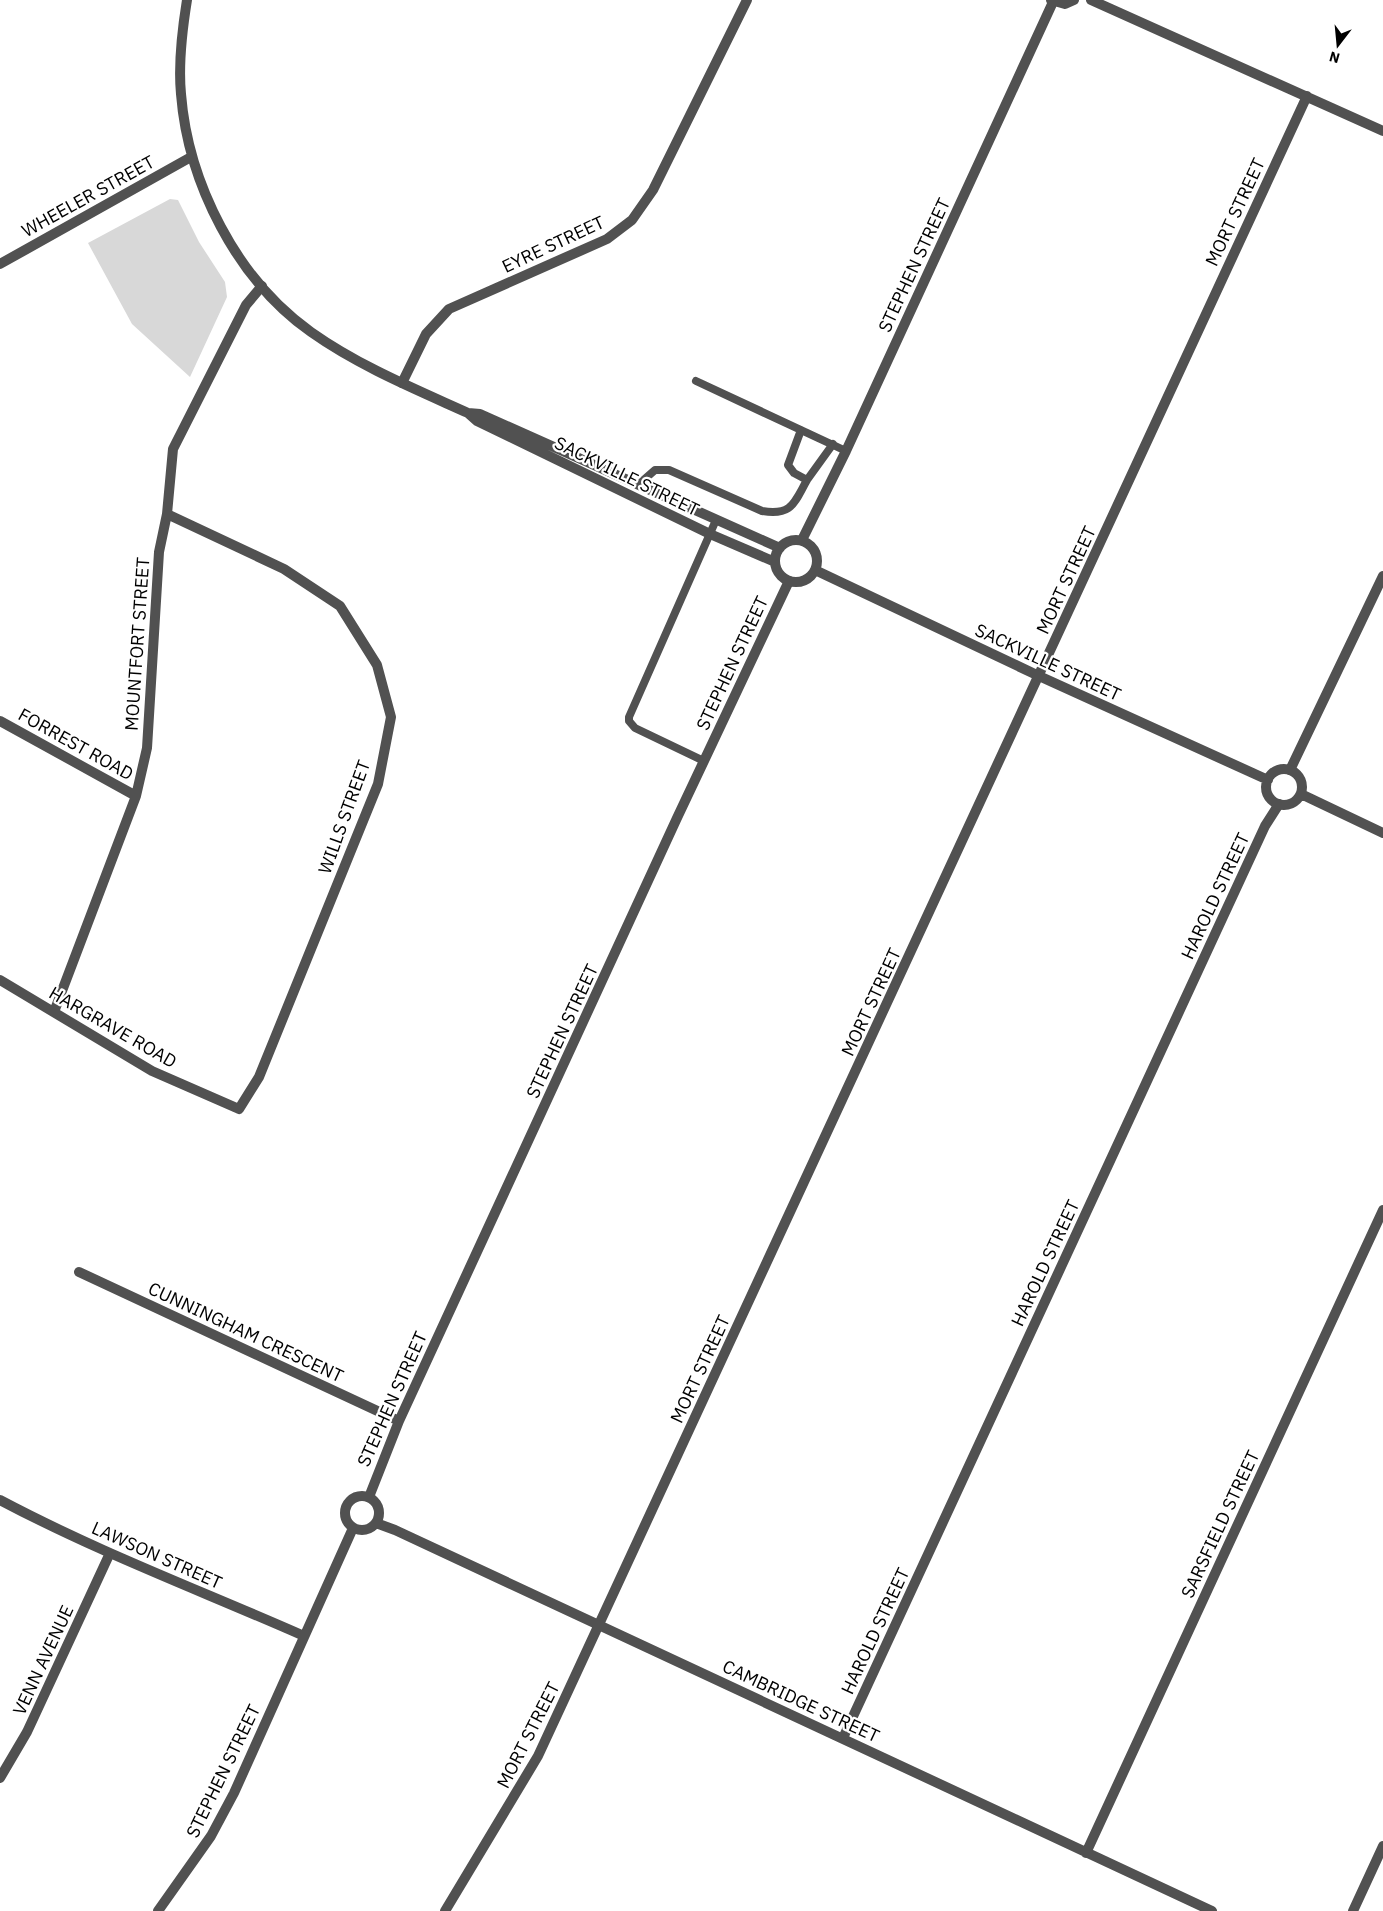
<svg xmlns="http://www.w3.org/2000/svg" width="1383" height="1911" font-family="'IBM Plex Sans',sans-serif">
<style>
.green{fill:#d8d8d8}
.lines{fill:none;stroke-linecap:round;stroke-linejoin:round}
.service{stroke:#515151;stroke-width:8}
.minor{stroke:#515151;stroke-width:10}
.tertiary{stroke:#515151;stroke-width:10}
.labels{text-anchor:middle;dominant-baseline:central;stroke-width:4.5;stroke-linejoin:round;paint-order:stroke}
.street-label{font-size:18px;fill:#000;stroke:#fff}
</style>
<rect width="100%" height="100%" fill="#fff"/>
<path class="green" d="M170,199l8,1 21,42 26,40 2,15 -37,80 -58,-53 -44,-81z"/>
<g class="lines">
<path class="service" d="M696,381l150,70
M801,430l-13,35 6,8 13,7 26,-36
M639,484l16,-14h14l93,41c30,5 32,-8 45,-31
M704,761l-69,-33 -6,-7v-4l87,-197"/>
<path class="minor" d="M1051,0l14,4 9,-4
M1091,0l292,131
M402,383l24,-49 23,-25 158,-70 25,-19 21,-30 94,-190
M802,540l44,-89 207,-449
M0,721l136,75
M1290,770l93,-194
M0,980l152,91 87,38 20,-32 119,-293 13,-67 -14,-52 -37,-59 -56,-37 -117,-55
M54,1012l82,-216 11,-48 12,-196 8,-38 6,-65 73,-144 16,-19
M79,1272l320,149
M345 1513a17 17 0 1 1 34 0a17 17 0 1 1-34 0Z
M369,1497l30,-76 278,-603 112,-237
M0,1500c98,52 202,91 304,136
M376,1523l19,7 817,381
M843,1738l422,-912 14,-22
M0,1778l27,-46 83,-179
M1086,1853l297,-643
M158,1911l53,-75 23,-43 119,-265
M445,1911l93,-155 769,-1660
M1353,1911l30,-65"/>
<path class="tertiary" d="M187,0c-5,31 -9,63 -6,94 7,89 56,186 130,238 48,34 104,57 157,81l9,8 233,113 65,28
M0,264l191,-107
M468,413l12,1 300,134
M775 561a21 21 0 1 1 42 0a21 21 0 1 1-42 0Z
M815,570l224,106 229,104
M1266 787a18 18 0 1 1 36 0a18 18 0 1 1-36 0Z
M1301,794l82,39"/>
</g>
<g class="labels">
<g class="street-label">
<text transform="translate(88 196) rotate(-29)">WHEELER STREET</text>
<text transform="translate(1235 212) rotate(-65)">MORT STREET</text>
<text transform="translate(553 244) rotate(-25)">EYRE STREET</text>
<text transform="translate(914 265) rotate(-65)">STEPHEN STREET</text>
<text transform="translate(627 476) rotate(26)">SACKVILLE STREET</text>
<text transform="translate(1066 580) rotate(-65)">MORT STREET</text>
<text transform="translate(137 644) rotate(-86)">MOUNTFORT STREET</text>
<text transform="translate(1048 662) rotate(25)">SACKVILLE STREET</text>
<text transform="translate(732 663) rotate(-65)">STEPHEN STREET</text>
<text transform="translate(76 744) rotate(29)">FORREST ROAD</text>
<text transform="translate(344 817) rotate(-70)">WILLS STREET</text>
<text transform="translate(1215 896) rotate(-65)">HAROLD STREET</text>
<text transform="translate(871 1002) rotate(-65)">MORT STREET</text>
<text transform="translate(113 1027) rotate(30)">HARGRAVE ROAD</text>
<text transform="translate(562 1031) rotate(-65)">STEPHEN STREET</text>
<text transform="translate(1045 1263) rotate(-65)">HAROLD STREET</text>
<text transform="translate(246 1332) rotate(25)">CUNNINGHAM CRESCENT</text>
<text transform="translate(700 1369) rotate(-65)">MORT STREET</text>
<text transform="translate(392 1399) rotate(-66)">STEPHEN STREET</text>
<text transform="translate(1220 1524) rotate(-65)">SARSFIELD STREET</text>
<text transform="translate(157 1555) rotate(24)">LAWSON STREET</text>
<text transform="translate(875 1631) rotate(-65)">HAROLD STREET</text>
<text transform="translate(43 1660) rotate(-65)">VENN AVENUE</text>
<text transform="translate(801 1701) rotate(25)">CAMBRIDGE STREET</text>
<text transform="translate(528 1735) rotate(-63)">MORT STREET</text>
<text transform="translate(223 1771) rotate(-64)">STEPHEN STREET</text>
</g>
</g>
<g transform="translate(1338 45) rotate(196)" stroke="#ffffff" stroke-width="4" paint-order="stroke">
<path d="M0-4L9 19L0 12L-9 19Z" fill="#000000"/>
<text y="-8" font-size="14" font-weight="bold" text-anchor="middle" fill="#000000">N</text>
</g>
</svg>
